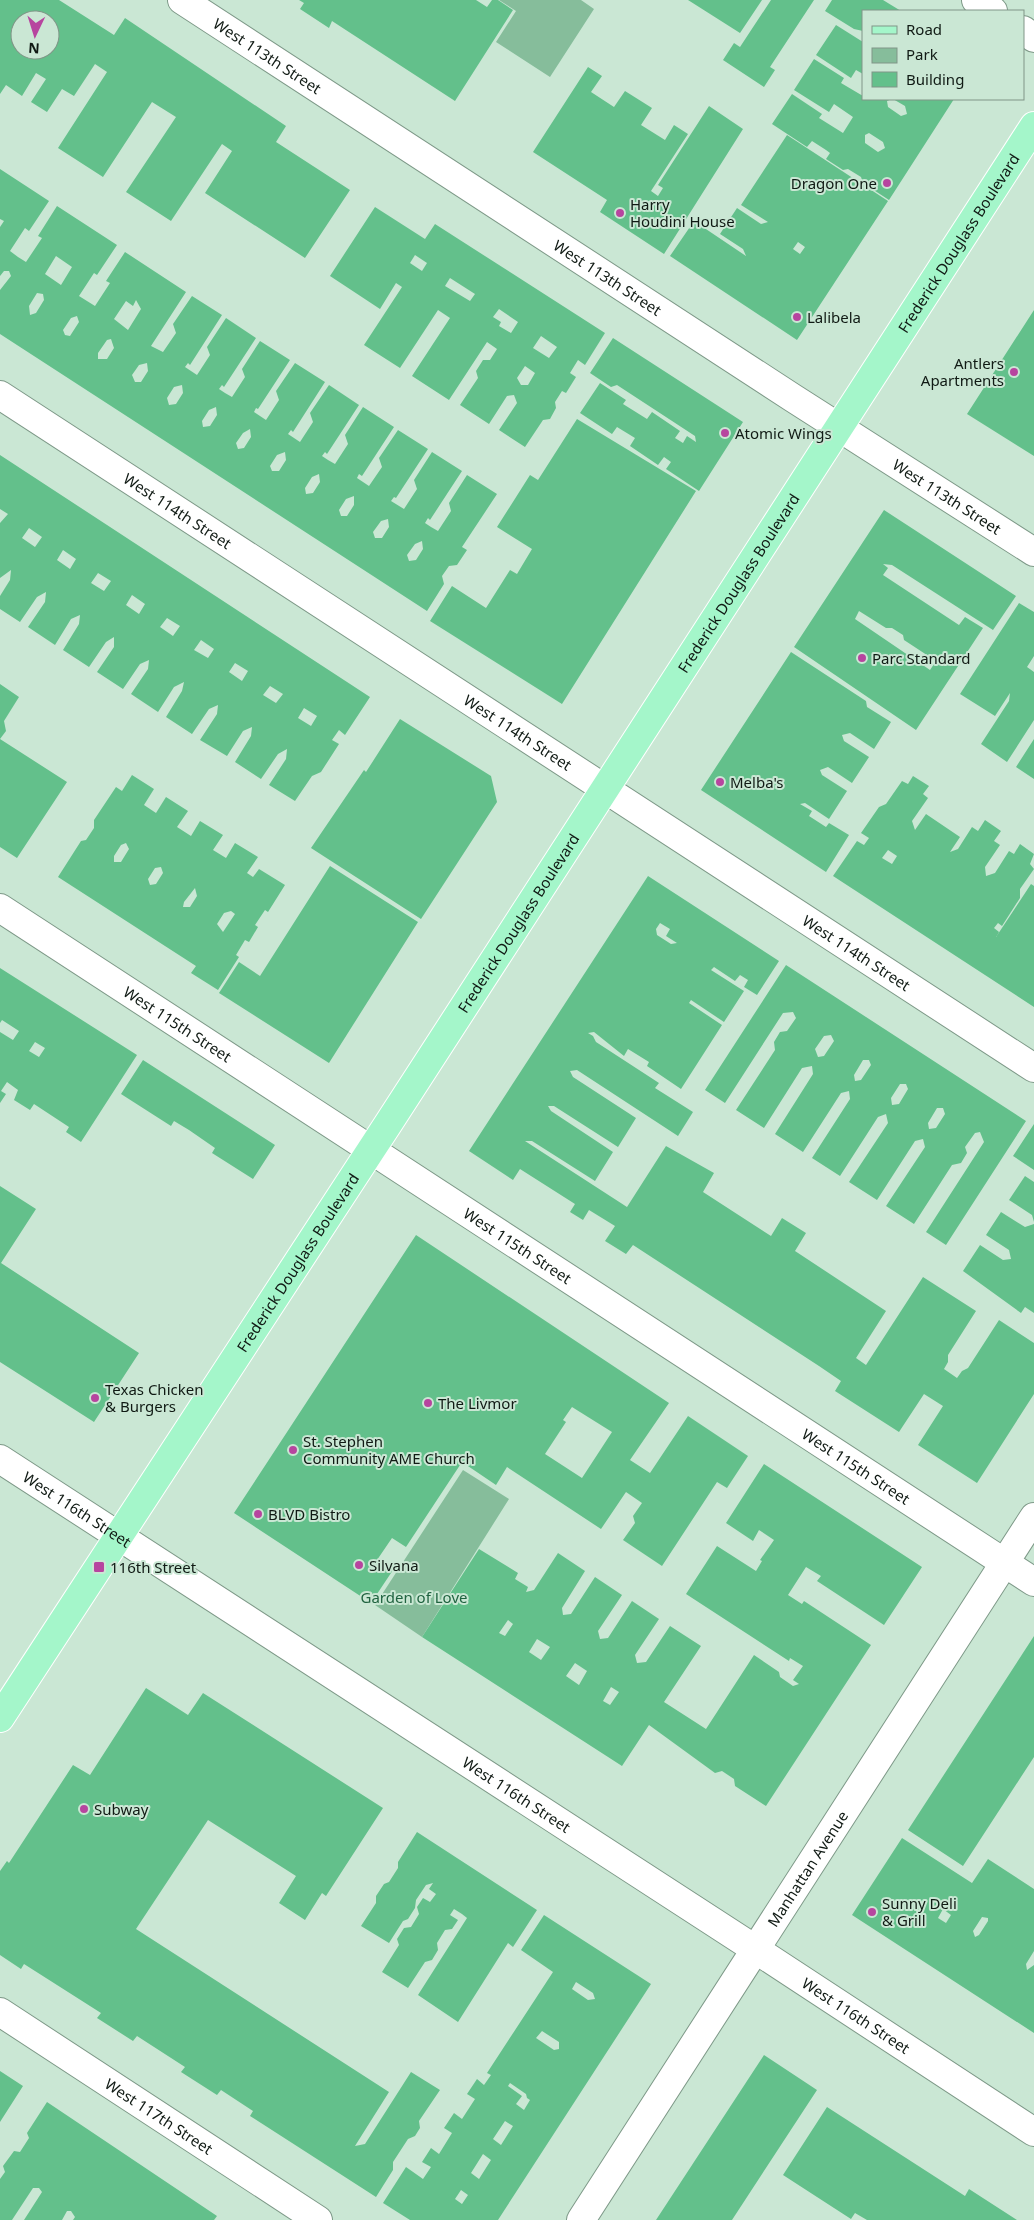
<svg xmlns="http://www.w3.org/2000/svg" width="1034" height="2220" font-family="'Noto Sans',sans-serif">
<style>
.green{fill:#86bd9b}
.building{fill:#63c08b;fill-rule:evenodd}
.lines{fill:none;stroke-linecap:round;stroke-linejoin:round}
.minor-casing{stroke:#7e9988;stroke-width:30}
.major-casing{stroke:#fff;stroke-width:30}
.minor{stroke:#fff;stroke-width:28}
.major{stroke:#a4f6ca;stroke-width:28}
.poi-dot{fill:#b7459f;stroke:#cae7d4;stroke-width:2}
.labels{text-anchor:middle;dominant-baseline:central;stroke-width:4;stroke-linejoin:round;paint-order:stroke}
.street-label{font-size:15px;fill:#101a14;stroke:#cae7d4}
.poi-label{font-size:15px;fill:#101a14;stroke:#cae7d4;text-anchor:start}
.park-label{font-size:15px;fill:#206340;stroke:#cae7d4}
</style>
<rect width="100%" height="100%" fill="#cae7d4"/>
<path class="green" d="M499,0h82l13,9 -44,68 -54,-35 20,-31z
M463,1470l46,29 -87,138 -47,-32z"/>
<path class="building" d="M0,0h59l55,35 11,-17 161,108 -10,16 74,48 -45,68 -100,-65 27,-42 -10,-7 -51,77 -45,-29 50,-75 -24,-15 -49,75 -45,-29 49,-76 -12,-8 -21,32 -12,-7 -15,23 -16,-10 15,-23 -10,-6 -14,23 -16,-11 -6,9zM20,20h30v30h-30z
M299,0h177l11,7 5,-7h6l15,10 -58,91 -123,-80 -3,7 -29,-19 4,-6z
M688,0h74l-22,33z
M771,0h43l-44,67 5,3 -11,17 -41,-27 11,-17 6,4z
M832,0h51l18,11h-38v20l-9,-2 -29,-18z
M836,25l27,17v32l-7,-4 -5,8 -35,-23z
M814,59l30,19 -3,5 22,13v3h29l-5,2 1,6 13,9 6,-2 -2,-8 -12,-7h61l-65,101 -26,-17 -2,-6 -13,-8 -5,1 -17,-11 4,-6 -4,-3 -14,-9 -5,6 -35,-23 20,-30 30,20 -3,4 24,15 10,-16 -19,-13 -5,8 -35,-22zM869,133l14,9 2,6 -7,4 -13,-9v-8z
M588,67l14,9 -11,16 23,15 11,-16 27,17 -11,17 24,15 9,-15 14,9 -37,57 7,5 5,-8 -5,-3 51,-79 34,23 -79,125 -64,-42 7,-12 -74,-48z
M787,135l101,66 -91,139 -127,-84 24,-35 52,35 -3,-7 -23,-15 17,-26 24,16 7,-2 -27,-17zM798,242l7,5 -5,7 -7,-5z
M0,169l49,32 -20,30 -4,-3 -15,23 8,6 8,5 16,-24 -4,-2 19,-30 60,39 -20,30 -3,-2 -15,23 16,10 15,-23 -4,-2 19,-29 61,40 -35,54 12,6 13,-19 -3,-9 19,-28 30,19 -32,50 -2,-2 -3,4 12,8 13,-20 -3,-8 19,-29 30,20 -32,49 -2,-2 -3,4 6,4 7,4 13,-20 -3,-8 18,-28 30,19 -32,49 -2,-1 -2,4 12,8 13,-20 -3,-9 19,-28 30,19 -32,50 -2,-2 -3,4 12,8 13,-20 -3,-9 19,-28 30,20 -32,49 -2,-2 -3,4 6,4 7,4 13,-20 -3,-9 18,-28 31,20 -32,49 -3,-2 -2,4 12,8 13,-19 -3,-9 19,-28 30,19 -32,49 -2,-1 -3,4 13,8 13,-20 -3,-9 18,-28 30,19 -32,49 -2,-2 -3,5 6,4 7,4 13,-20 -2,-8 18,-28 30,19 -35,53 5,3 -10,15 -8,1 -7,10 2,8 -17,27 -427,-277v-44l11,-14 -2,-5h-5l-4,5v-49l4,-6 -4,-2zM56,256l16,11 -11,18 -16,-11zM37,293l6,1 1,6 -8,13 -6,2 -1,-9zM136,300l5,9 -13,21 -14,-11 12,-18 7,5zM77,316l2,6 -9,14 -5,-1 -2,-5 8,-12zM111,339l3,9 -7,11h-9v-6l9,-13zM147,363l1,8 -7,11h-6l-3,-7 7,-10zM182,385l1,8 -7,11 -7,1 -2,-7 7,-11zM216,407l1,8 -7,11 -7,1 -1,-6 7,-11zM250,429l1,8 -7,11 -6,1 -2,-6 7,-10zM285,452l1,8 -7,11h-7l-2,-5 7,-11zM319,474l1,8 -7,11 -7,1 -1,-6 7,-11zM354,496v9l-7,11h-6l-2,-6 7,-11zM388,519l1,8 -7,11h-7l-2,-6 8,-11zM422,541l1,8 -7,11 -7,1 -2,-6 8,-11z
M375,207l50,32 10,-15 170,109 -20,32 -7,-5 -8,13 6,4 -10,16 -4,-2 -7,11 1,6 -6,11 -7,1 -18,27 -26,-17 18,-27 -3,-8 -7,1 -18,28 -29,-19 18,-27 -2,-7 7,-11h7l7,-11 -10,-7 -38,58 -37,-24 38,-58 -12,-8 -38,58 -36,-23 38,-58 -6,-4 -16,26 -50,-33zM415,255l12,8 -5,8 -12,-8zM450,278l25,16 -5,7 -25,-15zM499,309l19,13 -7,11 -12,-7 2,-4 -8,-5zM541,336l16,11 -8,11 -16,-10zM525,366l10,7 -7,12h-7l-4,-7z
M1034,310v146l-67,-42z
M613,338l130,84 -44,69 -33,-22 5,-7 -7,-5 -6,8 -28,-19 5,-8 -18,-11 -5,7 -32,-21 20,-30 26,17 -3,4 24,15 5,-7 28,19 -5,7 8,5 4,-7 9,6 -1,-6 -78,-51 -6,2 -21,-14z
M577,419l119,72 -134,213 -132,-83 22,-35 34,22 24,-38 7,4 15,-25 -35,-22 33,-52 8,5z
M0,455l370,242 -25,38 -6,-5 -7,10 7,4 -18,28 -9,4 -17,25 -26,-16 17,-26 1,-10 -9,5 -17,25 -26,-17 16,-26 1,-9 -9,4 -16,25 -27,-16 17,-26 1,-9 -9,4 -17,25 -26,-17 16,-26 2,-9 -10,5 -16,25 -27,-18 17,-25 1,-9 -9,4 -17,25 -26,-17 17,-25v-10l-8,5 -17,25 -26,-17 16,-26 1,-9 -9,4 -16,26 -27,-18 17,-25 1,-10 -9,5 -17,25 -20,-13v-13l10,-16 1,-10 -11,8v-55l8,-9 -8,-5zM29,528l13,9 -7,10 -13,-9zM63,550l13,9 -6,10 -13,-9zM98,573l13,8 -7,10 -13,-8zM132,595l13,9 -6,10 -13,-9zM167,618l13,8 -7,10 -13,-9zM201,640l13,9 -6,9 -14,-8zM235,663l13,8 -6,10 -13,-9zM270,686l13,8 -7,9 -13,-8zM304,708l13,8 -6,10 -13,-8z
M884,510l132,86 -23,34 -101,-65 -9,-1 5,4 -5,7 76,50 6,-8 18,11 -67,102 -122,-83zM859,611l27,17h6l11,7 1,5 32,21 -6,9 -75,-51z
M1019,603l15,9v44l-7,11 7,5v48l-27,42 -26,-18 28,-43 1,-8 -15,23 -35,-22z
M791,652l75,49 1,6 24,15 -17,27 -24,-16 -8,2 2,6 25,16 -17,26 -24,-16 -8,3 2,5 25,16 -18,28 -24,-16 -5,1 12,7 -3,5 17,11 3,-4 20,12 -23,37 -125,-82z
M0,684l19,13 -15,24 2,10 -6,8 67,43 -50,76 -17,-11z
M400,719l91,57 6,26 -76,117 -110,-71 53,-78 2,2z
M1034,739v40l-18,-12z
M132,775l22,14 -10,16 12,8 10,-16 22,14 -11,16 14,9 9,-15 23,14 -10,15 13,8 9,-15 23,14 -11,16 6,4 6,-8 26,16 -17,27 -3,-2 -10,15 3,2 -9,15 -4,-2 -9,15 3,2 -21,33 -27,-17 5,-7 -138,-89 23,-36 5,-1 8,-12v-8l22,-33 6,4zM126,843l3,6 -8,13h-7v-6l7,-11zM161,867l2,6 -7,11 -6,1 -2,-6 7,-11zM195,888l2,8 -7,11h-7l1,-5zM231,911l4,3 -12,18 -6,-8 7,-11z
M913,776l16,10 -6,8 5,4 -16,23 3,9 11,-16 34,23 -10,15 8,-3 14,-22 6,4 7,-11 16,11 -7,10 6,4 -15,22 1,9 9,-3 14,-22 5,3 6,-10 14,10 -4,10 4,5 -14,20v9l-18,28 -4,-3 -4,5 5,4 -3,5 35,-53 3,2v121l-201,-131 24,-35 7,4 5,-7 -8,-5 18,-26 7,-3 16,-23 6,3zM888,850l9,6 -5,8 -10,-6z
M330,866l88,56 -89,141 -110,-70 20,-31 21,14z
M648,876l131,85 -22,34 -13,-8 4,-7 -8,-5 -5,6 -21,-14 -3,3 33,21 -20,31 -33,-22 -2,3 33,22 -41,64 -34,-23 2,-4 -21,-13 -4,7 -30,-24 -6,1 5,3 3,6 63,41 -4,5 38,24 -15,24 -101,-66 -7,1 3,6 63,41 -18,29 -64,-41h-6l3,5 62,41 -18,29 -63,-40h-7l102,66 39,-61 48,27 -11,19 68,44 11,-18 24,15 -11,18 91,60 -30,47 10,7 57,-88 53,34 -28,44v7l-4,7 13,9 5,-7 6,-3 31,-48 35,23v51l-57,89 -59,-38 25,-39 -19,-12 -25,38 -64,-41 6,-10 -22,-15 -186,-121 -7,9 -21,-13 10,-15 -26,-16 -6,10 -13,-8 5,-8 -55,-35 -7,11 -44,-29zM660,923l10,6 -4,7 11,7 -6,1 -14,-9 -1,-6z
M786,965l240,156 -80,124 -20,-13 58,-90 -4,-10 -5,1 -10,14 2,6 -6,10 -9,2 -38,59 -28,-18 39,-59 -2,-8 -8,2 -38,59 -28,-18 39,-59 -2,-9 -8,3 -38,59 -28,-18 38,-59 -1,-8 -8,2 -38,59 -28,-18 38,-60 -1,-8 -10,2 -38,60 -28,-18 39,-60 -1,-8 6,-10 7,-1 9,-13 -3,-6 -10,1 -58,90 -20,-13zM831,1035l3,6 -10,15 -6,1 -3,-8 9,-13zM863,1060h6l2,5 -10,15 -6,1 -1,-6zM900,1084h6l2,5 -9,15 -7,1 -1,-7zM937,1108h6l2,6 -9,14 -7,1 -1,-6z
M0,968l137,87 -56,87 -15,-10 3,-5 -35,-23 -4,6 -16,-10 4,-10 -11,-8 -6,9 5,3 -6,9v-71l13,8 6,-9 -17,-11 -2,3zM35,1042l10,6 -6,9 -10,-6z
M143,1060l132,85 -22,34 -41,-26 3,-5 -26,-18 -15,-9 -3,5 -50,-32z
M1034,1124v46l-21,-14z
M1025,1176l9,6v40l-2,-7 -23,-15z
M0,1186l36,23 -35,54 138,90 -45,69 -94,-60z
M1001,1212l24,15 9,-3v89l-9,-6 -4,6 -58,-42 17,-26 23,15 8,-1 -2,-9 -23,-15z
M416,1235l253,168 -39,57 20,13 38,-57 60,40 -21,32 -10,-6 -55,84 -39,-26 12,-17 -2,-7 9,-13 -16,-11 -25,37 -94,-62 -11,18 -34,-23 -56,85 -14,-9 -15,22 16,10 -22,33 -137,-90zM572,1407l40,25 -30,46 -37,-24 21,-32 -3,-2z
M764,1464l158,103 -38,58 -67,-44 4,-5 -15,-9 -18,28 14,9 2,-3 67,44 -105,161 -31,-20 -1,-7 -12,-8 -7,2 -66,-48 -27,41 -200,-129 57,-88 39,24 -3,6 13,8 -2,5 8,-2 24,-37 27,18 -23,37 1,7 8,-1 24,-37 27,18 -24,36 2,8 8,-1 24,-37 27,18 -24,36 2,8 9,-1 24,-36 31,20 -37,56 42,27 48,-74 25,17 1,5 13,9 6,-2 -6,-4 10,-14 -13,-8 -1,3 -103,-67 31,-48 39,25 6,-10 -2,-1 14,-20 -15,-10 -6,11 -27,-18zM508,1620l5,4 -8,12 -6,-3zM537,1639l13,8 -9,13 -12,-8zM575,1663l12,8 -8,14 -13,-9zM611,1687l8,5 -9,13 -7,-4z
M1034,1636v121l-71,109 -55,-36z
M146,1688l42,27 15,-22 180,115 -57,88 -4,-3 -17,27 -26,-17 17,-27 -88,-56 -72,109 253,163 -34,54 10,-2 46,-72 29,18 -21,31 1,7 -5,8 -7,3 -15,23v8l-17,27 -126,-81 3,-5 -32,-21 -4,5 -36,-23 4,-5 -48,-31 -4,5 -36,-23 4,-5 -77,-49 -3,5 -21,-14v-84l7,-10 2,2 64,-98 17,10z
M417,1832l120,78 -24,37 -5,-4 -50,79 -40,-27 49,-77 -5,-4 -8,-5 -4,6 8,5 -6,9 -7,1 -8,13 1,7 -6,10 -7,2 -17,26 -26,-16 17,-27 -2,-6 7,-11 7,-1 8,-13 -2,-7 6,-9 7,4 6,-8 -7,-5 4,-6 -7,2 -10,15 -1,8 -7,11 -5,2 -14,22 -28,-17 15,-23v-7l8,-12 5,-2 9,-14v-6z
M902,1838l70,45 16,-24 46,30v62l-8,13 1,6 7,-5v68l-182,-118zM943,1909l8,6 -5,8 -8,-5zM982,1917l6,1v3l-9,14 -4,2 -2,-6z
M544,1915l107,69 -153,236h-88l-27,-17 23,-36 17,12 8,-12 -9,-5 9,-14 8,6 13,-21 -8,-5 10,-15 8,6 13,-20 -8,-5 10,-15 7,6 7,-10 -4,-2 66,-101 -32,-22zM576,1982l17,11 2,6 -7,1 -16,-11zM542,2031l17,11v7l-5,1 -18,-12zM510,2083l16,11 1,4 3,2 -6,10 -8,-6 6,-8 -14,-10zM505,2121l8,5 -12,19 -8,-6zM483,2154l8,6 -12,19 -8,-6zM461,2190l7,5 -6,9 -7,-5z
M764,2055l53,35 -85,130h-76z
M0,2071l23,15 -23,36z
M47,2102l170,114 -3,4h-141l2,-3 -4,-6h-4l-5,9h-38l18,-28 -3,-4h-6l-21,32h-12v-41l5,-7 -2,-6 11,-15 6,1 9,-14 -2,-5z
M827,2107l138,89 4,-7 48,31h-150l-12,-7 -4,6 -68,-44z"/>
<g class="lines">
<g class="minor-casing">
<g id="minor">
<path id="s1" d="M182,0l611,398 241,154"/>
<path d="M976,0l17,11"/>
<path d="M1023,30l11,8"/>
<path id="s2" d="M0,395l1034,673"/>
<path id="s3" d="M0,908l1034,674"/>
<path id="s4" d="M0,1459l755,490 279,183"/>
<path id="s5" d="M0,2012l318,208"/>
<path id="s6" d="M581,2220l453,-703"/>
</g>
</g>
<g class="major-casing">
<g id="major">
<path id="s7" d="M0,1718l388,-594 646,-998"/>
</g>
</g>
<use href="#minor" class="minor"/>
<use href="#major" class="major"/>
</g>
<g class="poi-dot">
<circle cx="887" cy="183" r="5"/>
<circle cx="620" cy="213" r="5"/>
<circle cx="797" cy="317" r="5"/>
<circle cx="1014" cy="372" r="5"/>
<circle cx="725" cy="433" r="5"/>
<circle cx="862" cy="658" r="5"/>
<circle cx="720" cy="782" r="5"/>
<circle cx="95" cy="1398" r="5"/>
<circle cx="428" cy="1403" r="5"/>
<circle cx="293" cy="1450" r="5"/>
<circle cx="258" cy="1514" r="5"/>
<circle cx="359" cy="1565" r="5"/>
<rect x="93" y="1561" width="12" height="12" rx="2.5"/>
<circle cx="84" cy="1809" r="5"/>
<circle cx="872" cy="1912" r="5"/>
</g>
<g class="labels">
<g class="street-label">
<text stroke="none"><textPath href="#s1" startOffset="102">West 113th Street</textPath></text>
<text stroke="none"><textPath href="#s7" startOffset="1759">Frederick Douglass Boulevard</textPath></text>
<text stroke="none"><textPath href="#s1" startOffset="508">West 113th Street</textPath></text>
<text stroke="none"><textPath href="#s1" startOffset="912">West 113th Street</textPath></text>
<text stroke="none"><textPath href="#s2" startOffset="212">West 114th Street</textPath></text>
<text stroke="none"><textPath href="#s7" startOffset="1354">Frederick Douglass Boulevard</textPath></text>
<text stroke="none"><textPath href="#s2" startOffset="618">West 114th Street</textPath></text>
<text stroke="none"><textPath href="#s7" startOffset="949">Frederick Douglass Boulevard</textPath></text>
<text stroke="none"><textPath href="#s2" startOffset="1022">West 114th Street</textPath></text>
<text stroke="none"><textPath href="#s3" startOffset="212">West 115th Street</textPath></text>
<text stroke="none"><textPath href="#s3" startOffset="618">West 115th Street</textPath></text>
<text stroke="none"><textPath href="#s7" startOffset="544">Frederick Douglass Boulevard</textPath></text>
<text stroke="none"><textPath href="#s3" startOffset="1022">West 115th Street</textPath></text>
<text stroke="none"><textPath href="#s4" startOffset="92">West 116th Street</textPath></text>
<text stroke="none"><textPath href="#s4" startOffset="616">West 116th Street</textPath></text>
<text stroke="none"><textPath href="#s6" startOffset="418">Manhattan Avenue</textPath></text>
<text stroke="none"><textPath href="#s4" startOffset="1021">West 116th Street</textPath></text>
<text stroke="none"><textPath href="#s5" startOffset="190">West 117th Street</textPath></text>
</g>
<g class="poi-label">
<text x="877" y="183" text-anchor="end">Dragon One</text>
<text x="630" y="204">Harry<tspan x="630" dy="17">Houdini House</tspan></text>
<text x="807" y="317">Lalibela</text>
<text x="1004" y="363" text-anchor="end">Antlers<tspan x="1004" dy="17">Apartments</tspan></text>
<text x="735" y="433">Atomic Wings</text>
<text x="872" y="658">Parc Standard</text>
<text x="730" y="782">Melba's</text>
<text x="105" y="1389">Texas Chicken<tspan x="105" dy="17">&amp; Burgers</tspan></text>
<text x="438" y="1403">The Livmor</text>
<text x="303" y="1441">St. Stephen<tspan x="303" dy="17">Community AME Church</tspan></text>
<text x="268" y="1514">BLVD Bistro</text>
<text x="369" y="1565">Silvana</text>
<text x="110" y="1567">116th Street</text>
<text x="94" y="1809">Subway</text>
<text x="882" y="1903">Sunny Deli<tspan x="882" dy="17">&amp; Grill</tspan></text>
</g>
<g class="park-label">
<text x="414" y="1597">Garden of Love</text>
</g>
</g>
<rect x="862" y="10" width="162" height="90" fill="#cae7d4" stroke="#809587"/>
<rect x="872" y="26" width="25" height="8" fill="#a4f6ca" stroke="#809587"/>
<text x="906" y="35" font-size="15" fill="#101a14">Road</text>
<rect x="872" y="48" width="25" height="15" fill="#86bd9b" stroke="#809587"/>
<text x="906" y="60" font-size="15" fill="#101a14">Park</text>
<rect x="872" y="72" width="25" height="15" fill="#63c08b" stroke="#809587"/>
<text x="906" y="85" font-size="15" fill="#101a14">Building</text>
<g transform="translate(35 35) rotate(184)"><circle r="24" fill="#cae7d4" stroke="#809587"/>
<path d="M0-4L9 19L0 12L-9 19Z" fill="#b7459f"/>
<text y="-8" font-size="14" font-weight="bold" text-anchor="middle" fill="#101a14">N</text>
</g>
</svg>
